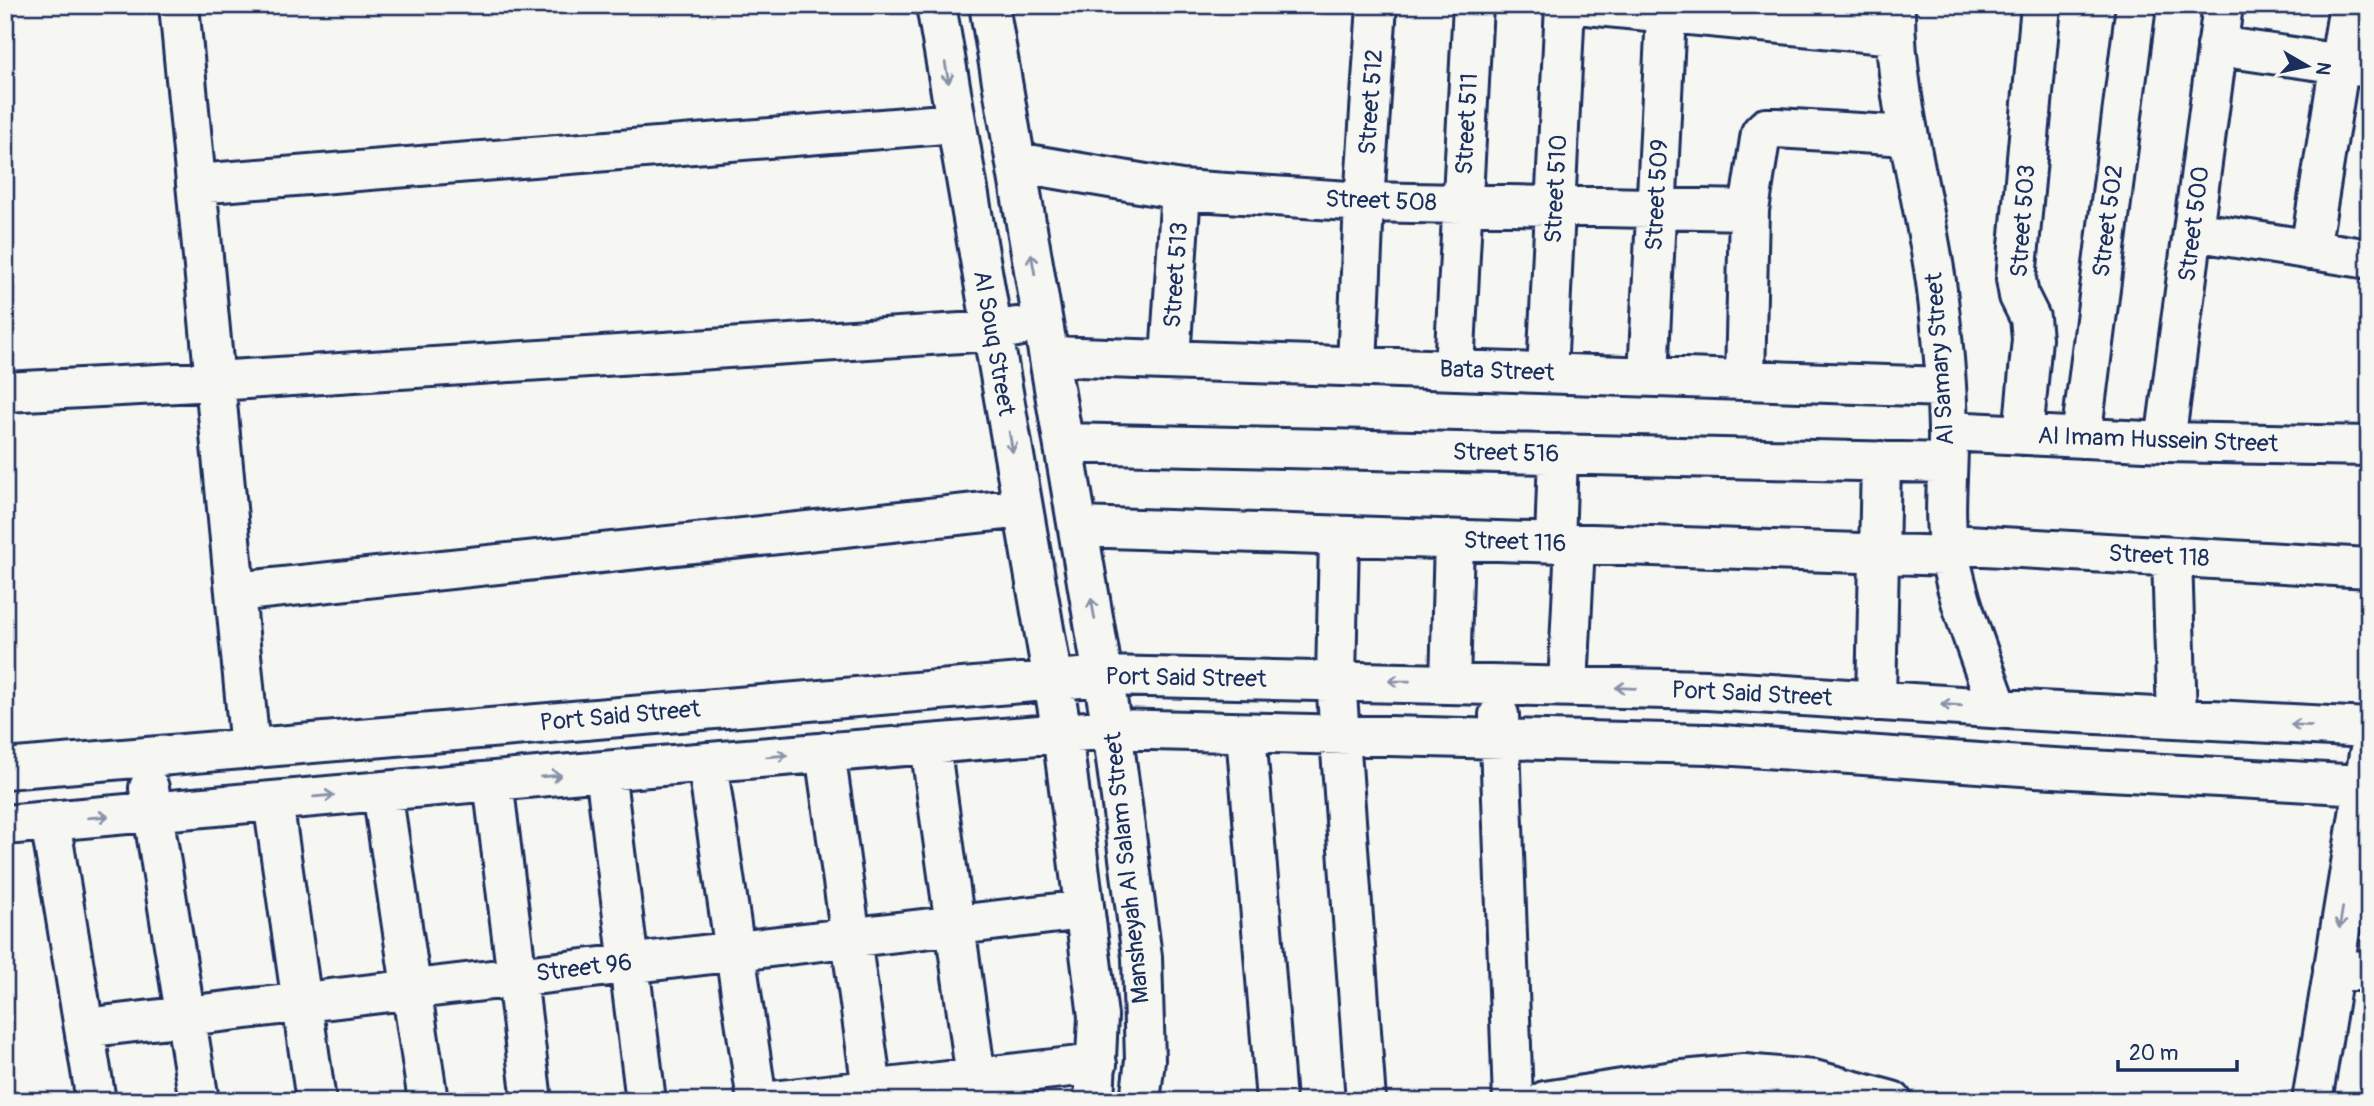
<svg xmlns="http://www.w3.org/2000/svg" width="2374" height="1106" font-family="Pangolin,sans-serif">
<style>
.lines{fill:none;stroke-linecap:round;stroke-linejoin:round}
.minor-casing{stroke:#1b2f5e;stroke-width:44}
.minor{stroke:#f6f6f2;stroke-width:38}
.oneway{stroke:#8892a8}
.labels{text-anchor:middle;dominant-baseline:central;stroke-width:5;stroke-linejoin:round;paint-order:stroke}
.street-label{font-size:24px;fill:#1b2f5e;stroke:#f6f6f2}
</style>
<rect width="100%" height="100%" fill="#f6f6f2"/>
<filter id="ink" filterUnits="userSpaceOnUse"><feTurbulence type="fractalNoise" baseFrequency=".0143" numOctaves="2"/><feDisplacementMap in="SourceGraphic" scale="14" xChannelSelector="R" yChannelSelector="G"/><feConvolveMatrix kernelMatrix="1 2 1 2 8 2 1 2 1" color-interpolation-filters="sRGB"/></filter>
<g filter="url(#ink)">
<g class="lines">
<g class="minor-casing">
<path id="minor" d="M179,5l71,744
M936,5l126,728 36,283 -4,85
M989,5l123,724 30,228 3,103 -5,41
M1587,5l308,30
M1895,5c-1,94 28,185 41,277 6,49 11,99 12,148 1,43 -6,84 2,127 10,51 31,102 48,151
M2217,46l152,22
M1016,162l165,28 183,12 385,8
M196,184l760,-61
M2193,231l176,28
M2310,250l39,-245
M1050,356l895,31
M1170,359l11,-169
M1357,366l7,-164 13,-197
M1454,369l19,-364
M1547,373l18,-368
M1648,376l18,-361
M1745,379l4,-169 12,-77 5,-5h11l131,8
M5,392l210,-11 777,-50 25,-4
M1948,431l217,11 204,4
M2023,435l9,-96 -2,-21 -11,-22 -3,-17 25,-274
M2081,438l55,-433
M2165,442l58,-437
M1064,443l883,20
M1079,527l871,29
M1339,536l-3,144 30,421
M1555,543l3,-89
M1949,544l420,24
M2172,557l5,161
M235,592l788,-84
M1450,683l4,-143
M1568,686l7,-142
M1876,701l5,-240
M1499,715l14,386
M1246,733l30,368
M930,744l46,334
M825,752l47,337
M707,762l50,339
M5,769l1099,-93 604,14 331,21 330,17
M605,771l41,330
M493,781l39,320
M149,788l50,313
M382,791l46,310
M273,801l43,300
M50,821l46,280
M5,825l632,-57 475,-39 595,15 329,23 327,18
M2333,968l36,4
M84,1028l1000,-118
M773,1101l324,-37
M1545,1101l129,-20 70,-7 70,6 78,21
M2312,1101l57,-347"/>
</g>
<use href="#minor" class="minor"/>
</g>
<defs><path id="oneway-shaft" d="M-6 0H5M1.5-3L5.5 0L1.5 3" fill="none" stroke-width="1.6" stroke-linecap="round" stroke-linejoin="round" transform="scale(1.75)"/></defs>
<g class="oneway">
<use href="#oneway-shaft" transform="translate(947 73) rotate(80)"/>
<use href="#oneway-shaft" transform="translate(1033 264) rotate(-100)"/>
<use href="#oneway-shaft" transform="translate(1011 442) rotate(80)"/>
<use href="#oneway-shaft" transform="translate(1093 609) rotate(-100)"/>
<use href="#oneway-shaft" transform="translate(1399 681) rotate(-179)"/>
<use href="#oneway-shaft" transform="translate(1626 688) rotate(-178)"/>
<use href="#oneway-shaft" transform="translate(1951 705) rotate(-176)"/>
<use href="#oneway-shaft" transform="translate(2301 725) rotate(-177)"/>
<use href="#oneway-shaft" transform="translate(777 756) rotate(-5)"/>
<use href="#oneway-shaft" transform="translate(551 776) rotate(-5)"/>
<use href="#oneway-shaft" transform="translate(324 796) rotate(-5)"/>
<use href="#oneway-shaft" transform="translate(98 817) rotate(-5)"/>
<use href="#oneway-shaft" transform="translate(2341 918) rotate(99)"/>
</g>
</g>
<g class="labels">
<g class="street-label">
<text transform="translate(1371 102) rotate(-86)">Street 512</text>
<text transform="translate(1467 124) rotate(-87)">Street 511</text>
<text transform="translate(1556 189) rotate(-87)">Street 510</text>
<text transform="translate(1657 195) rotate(-87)">Street 509</text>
<text transform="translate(1381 201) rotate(2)">Street 508</text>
<text transform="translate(2023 221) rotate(-86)">Street 503</text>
<text transform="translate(2108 221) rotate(-83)">Street 502</text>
<text transform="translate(2194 224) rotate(-83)">Street 500</text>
<text transform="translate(1176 275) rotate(-86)">Street 513</text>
<text transform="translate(994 343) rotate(80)">Al Souq Street</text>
<text transform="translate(1940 359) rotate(-94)">Al Samary Street</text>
<text transform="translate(1497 371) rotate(2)">Bata Street</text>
<text transform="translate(2158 440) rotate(2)">Al Imam Hussein Street</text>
<text transform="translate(1506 453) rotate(1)">Street 516</text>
<text transform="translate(1515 542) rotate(2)">Street 116</text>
<text transform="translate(2159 556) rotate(3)">Street 118</text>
<text transform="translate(1186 678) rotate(1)">Port Said Street</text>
<text transform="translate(1752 694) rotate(3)">Port Said Street</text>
<text transform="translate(620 716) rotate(-5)">Port Said Street</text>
<text transform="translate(1127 868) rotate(-96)">Mansheyah Al Salam Street</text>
<text transform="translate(584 968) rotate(-7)">Street 96</text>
</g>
</g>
<rect width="2374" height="1106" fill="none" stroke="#f6f6f2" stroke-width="28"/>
<rect x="14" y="14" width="2346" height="1078" fill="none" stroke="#1b2f5e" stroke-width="2.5" filter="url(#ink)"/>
<g transform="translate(2307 66) rotate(99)" stroke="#f6f6f2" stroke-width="5" paint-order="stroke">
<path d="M0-5L12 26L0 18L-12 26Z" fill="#1b2f5e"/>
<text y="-10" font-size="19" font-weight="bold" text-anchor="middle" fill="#1b2f5e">N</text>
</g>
<path d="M2118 1060v10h119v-10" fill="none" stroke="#1b2f5e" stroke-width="3.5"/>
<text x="2129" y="1060" font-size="21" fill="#1b2f5e" stroke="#f6f6f2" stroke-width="5" paint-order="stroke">20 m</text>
</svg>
